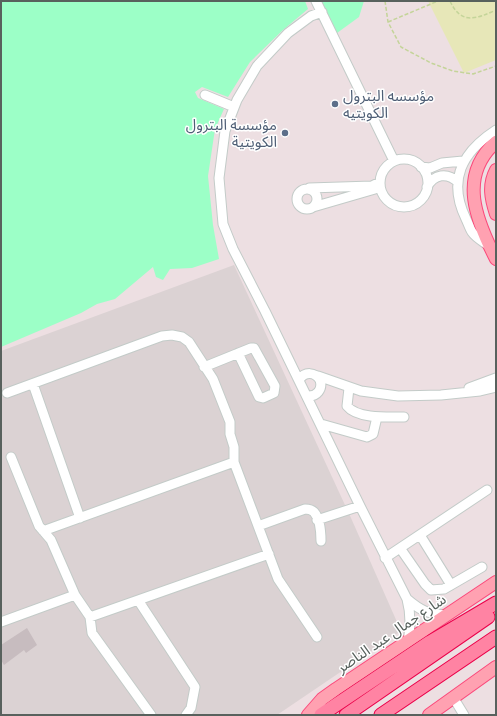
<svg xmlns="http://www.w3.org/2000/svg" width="497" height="716" font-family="'PT Sans Narrow','Noto Sans Arabic',sans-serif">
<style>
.industrial{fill:#dbd2d3}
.green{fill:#e7e7b8}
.water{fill:#9cffc7}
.building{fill:#c7bcbf}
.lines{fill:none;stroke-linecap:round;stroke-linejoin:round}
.minor-casing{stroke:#c3cbc8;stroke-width:11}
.major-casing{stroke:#fb497b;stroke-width:14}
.highway-casing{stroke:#eb004a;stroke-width:15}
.path{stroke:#c4d499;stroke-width:1.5;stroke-dasharray:4 2;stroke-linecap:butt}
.minor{stroke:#fff;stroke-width:9}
.major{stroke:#ffa1b1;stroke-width:12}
.highway{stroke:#ff83a3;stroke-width:13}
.service-dot{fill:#5c6f8a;stroke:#fff;stroke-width:1.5}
.labels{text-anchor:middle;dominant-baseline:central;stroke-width:3;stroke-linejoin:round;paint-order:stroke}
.service-label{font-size:15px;fill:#4e5e75;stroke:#fff;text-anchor:start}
.street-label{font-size:15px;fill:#58615d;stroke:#fff}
</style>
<rect width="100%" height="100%" fill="#eddfe2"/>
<path class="industrial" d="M234,265l117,253 50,113 -124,84h-276v-364z"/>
<path class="green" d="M428,1h68v59l-32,13z"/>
<path class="water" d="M1,1h304l3,8 -25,21 -33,32 -22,35 -26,-10 -7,5 3,6 26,11 -9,20 -7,47 5,49 6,34 -27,9 -22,1 -7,11 -7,-3 -3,-10 -38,32 -18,5 -16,9 -80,34z
M321,1h43l-5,16 -22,16z"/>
<path class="building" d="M27,628l10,17 -11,8 -2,-3 -20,15 -3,-5v-15z"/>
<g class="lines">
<g class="minor-casing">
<path id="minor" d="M316,1l78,160
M322,12l-11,4 -23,17 -31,33 -20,34 -12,31 -6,47 4,46 10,25 32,62 95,195 47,93c4,15 4,27 1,42
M205,95l29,12
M380 183a24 24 0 1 1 48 0a24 24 0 1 1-48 0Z
M421,167l9,1 12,-5 21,-2
M427,187c7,-13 20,-15 31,-5
M309,188l63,-2 8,-4
M297 199a10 10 0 1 1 20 0a10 10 0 1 1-20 0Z
M313,207l62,-18
M489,246c-5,-4 -13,-8 -17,-14 -2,-3 -4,-9 -6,-13 -19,-39 -4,-67 30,-89
M204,367l47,-19h3l21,38 -1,7 -11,5 -4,-1 -21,-44
M318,376l43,15 37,5 43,-1 39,-4 16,-4
M299,380c6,-9 16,-8 21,0 3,9 -3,17 -13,16
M33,384l47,134
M349,388l-2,18c10,13 42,11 57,11
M469,388l27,-10
M7,393l155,-57 10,-1 10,2 7,5 24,37 17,43v12l4,13v15l44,117 39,58
M321,424l46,13 6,-3 4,-17
M11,457l28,69 12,14 24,55 15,22 2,16 59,82
M317,520l43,-14
M258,526l47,-17c3,0 7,1 9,3 6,7 7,21 7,29
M43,531l191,-69
M420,535l31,50
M400,548l25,36 6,6 13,-1 38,-22
M385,558l102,-68
M407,599c14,12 21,15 40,16
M138,600l57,87 -4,21 -5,7
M90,617l179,-63
M1,622l74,-27
M453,697l11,18"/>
</g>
<g class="major-casing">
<path id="major" d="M496,142c-39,34 -19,80 0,117
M496,170c-8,15 -5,29 0,44
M308,715l14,-16 14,-10 160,-107
M429,715l67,-48"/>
</g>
<g class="highway-casing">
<path id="highway" d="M321,715l109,-73 66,-39
M346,715l142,-98
M381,715l115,-78"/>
</g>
<path class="path" d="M385,1l3,21 13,25 30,16 22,8 20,3 23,-8
M450,1c11,24 26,18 46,9
M388,22l50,-21
M496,231v3"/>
<use href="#minor" class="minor"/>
<use href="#major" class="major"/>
<use href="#highway" class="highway"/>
</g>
<g class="service-dot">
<circle cx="335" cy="104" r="4"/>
<circle cx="285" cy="133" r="4"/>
</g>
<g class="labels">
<g class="service-label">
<text x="343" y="95">مؤسسه البترول<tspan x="343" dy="17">الكويتيه</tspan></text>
<text x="277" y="124" text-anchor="end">مؤسسة البترول<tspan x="277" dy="17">الكويتية</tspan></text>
</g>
<g class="street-label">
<text transform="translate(391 633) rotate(-34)">شارع جمال عبد الناصر</text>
</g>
</g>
<rect width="497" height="716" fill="none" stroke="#58615d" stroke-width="4"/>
</svg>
